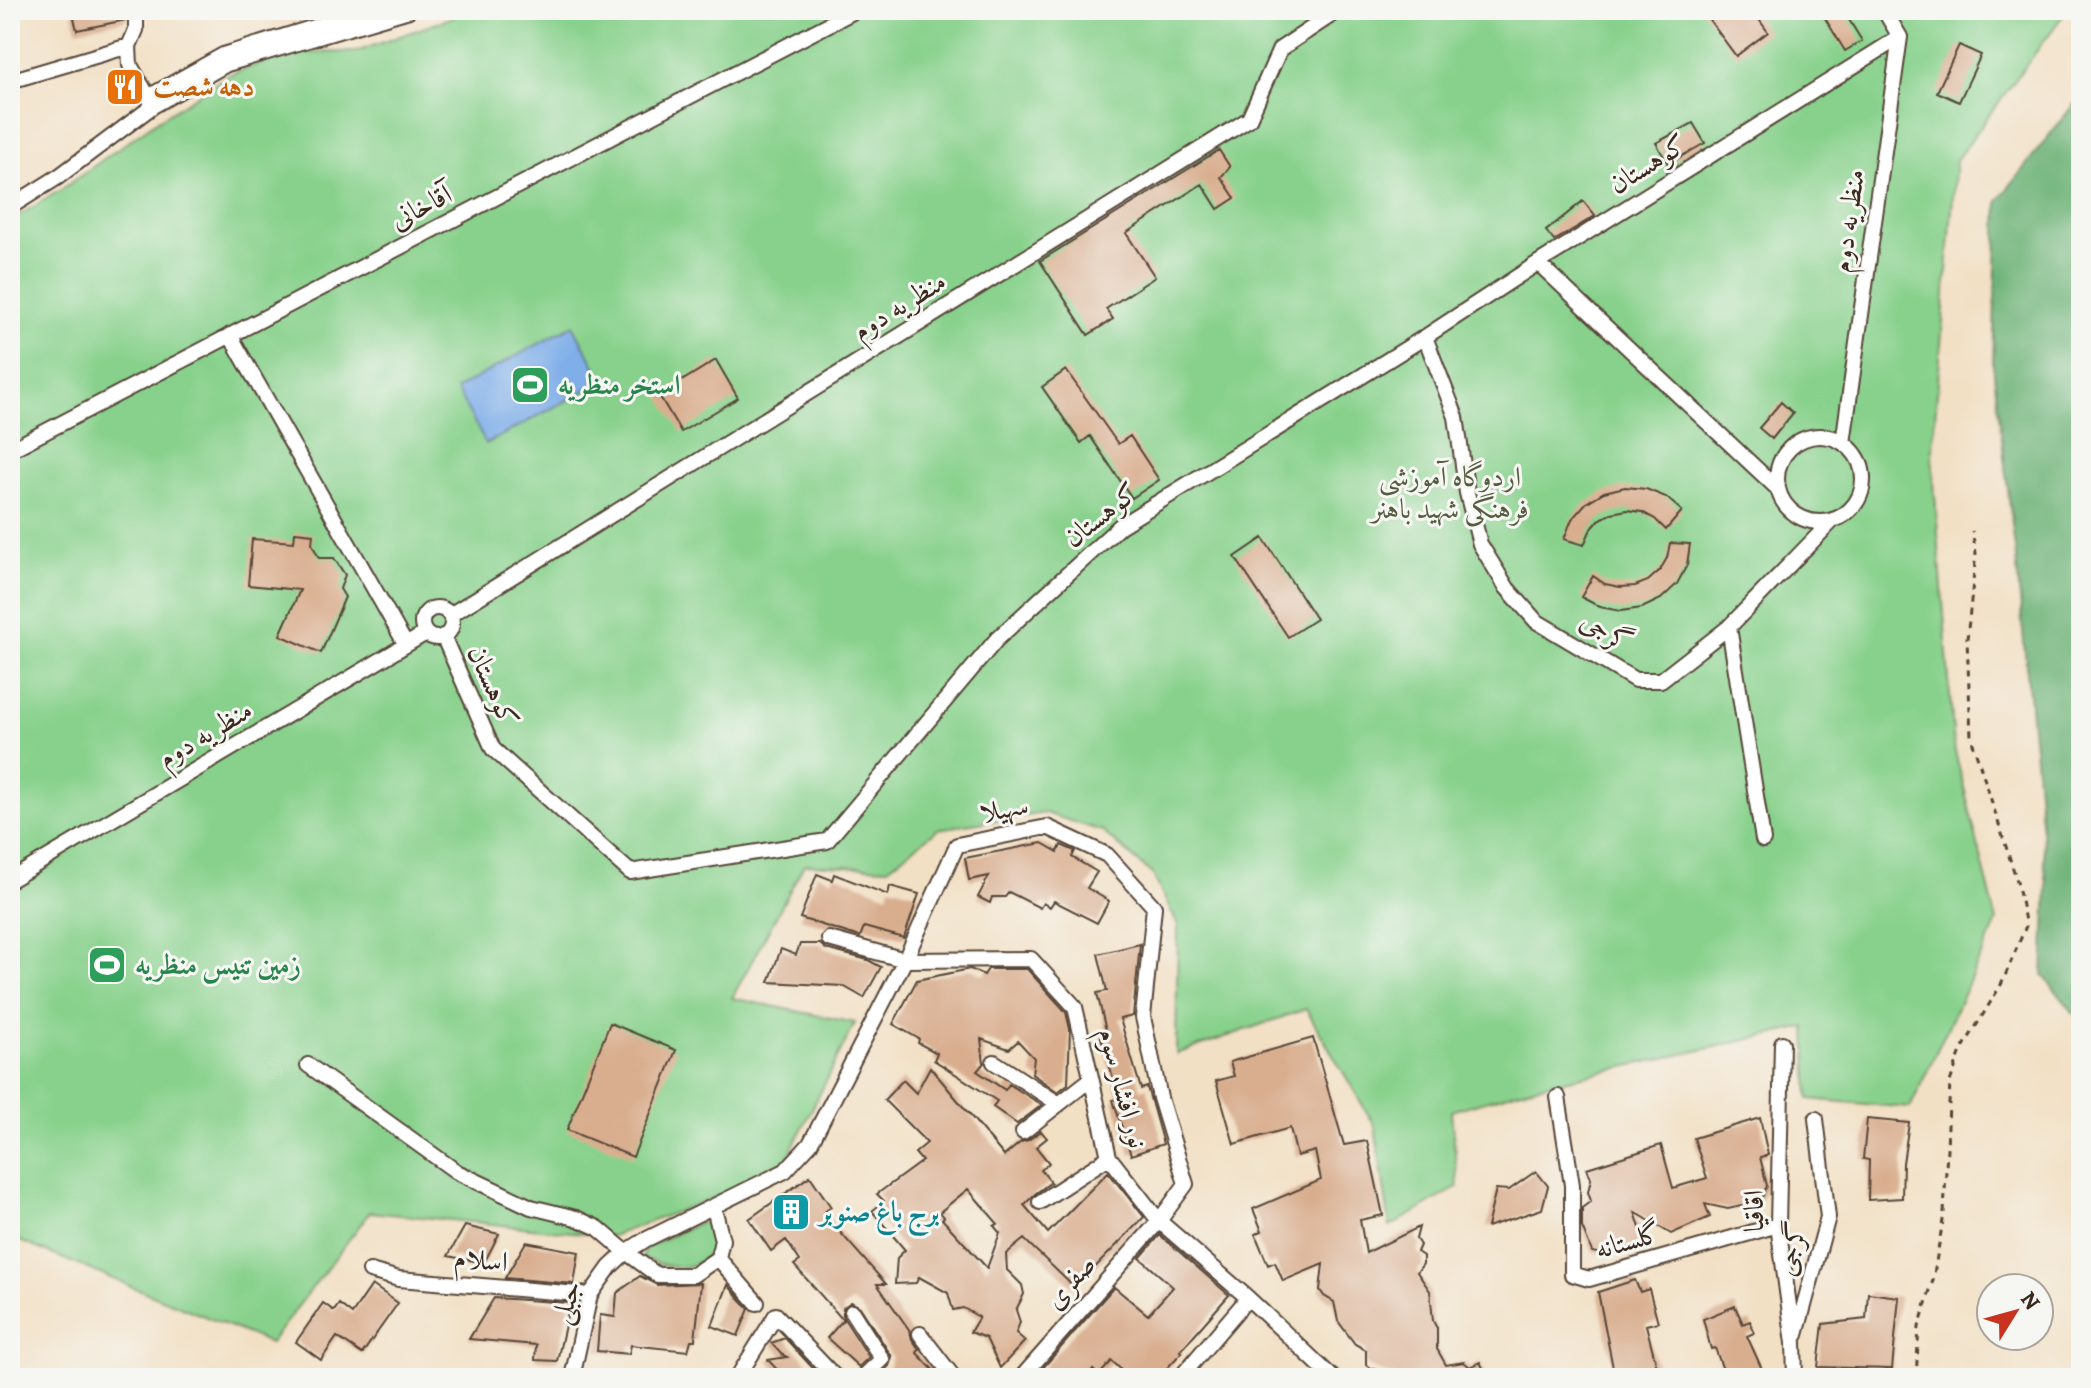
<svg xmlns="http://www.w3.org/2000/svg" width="2091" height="1388" font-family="Alegreya,Amiri,serif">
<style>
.green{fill:#88d18c;stroke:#627e55;stroke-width:2}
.forest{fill:#6eb378;stroke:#546e4b;stroke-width:2}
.water{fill:#7faee9;stroke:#5d6c84;stroke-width:2}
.building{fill:#d9ae8f;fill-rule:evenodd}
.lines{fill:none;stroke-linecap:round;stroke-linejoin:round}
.minor-casing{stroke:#564537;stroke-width:18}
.path{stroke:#564537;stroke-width:3;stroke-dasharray:6 6;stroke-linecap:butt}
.minor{stroke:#fff;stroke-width:14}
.labels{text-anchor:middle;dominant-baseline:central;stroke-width:6;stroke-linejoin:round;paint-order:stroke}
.food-label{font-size:28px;font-weight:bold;fill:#c56008;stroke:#f6f6f2;text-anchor:start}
.street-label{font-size:28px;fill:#3b2a1e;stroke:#f6f6f2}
.leisure-label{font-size:28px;font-weight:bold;fill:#27864d;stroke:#f6f6f2;text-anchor:start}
.park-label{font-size:28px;fill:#525c3f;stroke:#f6f6f2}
.culture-label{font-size:28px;font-weight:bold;fill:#0d838f;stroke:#f6f6f2;text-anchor:start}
</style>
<rect width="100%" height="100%" fill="#f6f6f2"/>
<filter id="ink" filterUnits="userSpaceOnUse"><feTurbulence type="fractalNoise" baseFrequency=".0125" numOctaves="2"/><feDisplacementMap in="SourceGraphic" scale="16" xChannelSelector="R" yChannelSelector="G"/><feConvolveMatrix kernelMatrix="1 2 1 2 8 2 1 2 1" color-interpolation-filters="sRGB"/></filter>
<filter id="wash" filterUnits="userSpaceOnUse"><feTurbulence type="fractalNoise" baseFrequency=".006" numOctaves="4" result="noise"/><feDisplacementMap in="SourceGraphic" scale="32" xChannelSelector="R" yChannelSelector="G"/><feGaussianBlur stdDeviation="1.8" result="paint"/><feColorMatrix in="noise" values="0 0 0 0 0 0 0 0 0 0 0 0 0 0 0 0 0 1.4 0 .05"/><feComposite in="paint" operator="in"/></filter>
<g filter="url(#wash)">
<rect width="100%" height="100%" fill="#f2e0c5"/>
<path class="green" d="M472,10h1595l-111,150 -24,295 22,292 43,175 -87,186 -101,-9 -3,-72 -274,60 -81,24 7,76 -68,40 -15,-101 -69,-117 -130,45 2,-129 -25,-50 -51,-44 -57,-18 -107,16 -50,39 -84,-4 -72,134 123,25 -75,150 -168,63 -242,-24 -100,131 -260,-106v-1016l52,-32 96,-69 72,-46 62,-21 64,-1z
M711,1220c9,27 -3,45 -32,47 -11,1 -26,-6 -37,-9l4,-11 53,-24z"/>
<path class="forest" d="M2081,95v927l-38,-47 4,-89 -31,-329 -23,-192 5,-164z"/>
<path class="water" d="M573,325l30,56 -117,63 -30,-55z"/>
<g id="blocks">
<path class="building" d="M72,10h54v10l-49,10z
M1702,10h50l16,22 -32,24z
M1820,10h23l19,31 -17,10z
M1959,45l22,10 -22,47 -22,-10z
M1693,123l12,20 -37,21 -12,-21z
M1219,150l11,17 -9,10 14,21 -17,11 -16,-25 -76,49 29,44 -49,32 7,10 -25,16 -48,-74z
M1583,201l12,15 -41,25 -8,-10z
M716,360l22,38 -57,34 -22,-37z
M1066,370l52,74 12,-8 29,44 -27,18 -42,-62 -9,7 -39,-56z
M1781,402l12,11 -21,26 -13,-11z
M1625,487l21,2 20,8 16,14 -16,19 -11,-11 -13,-7 -15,-2 -15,3 -13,7 -9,11 -6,14 -20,-6 8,-20 14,-16 18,-11z
M295,532l18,2 -1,10 7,14h15l11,17 -5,14 5,8 -24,56 -41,-18 20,-45 -52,-5 4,-46 42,3z
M1263,538l53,81 -28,18 -53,-80z
M1670,543l20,1 -3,21 -10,19 -16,15 -19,9 -21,3 -21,-4 -19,-10 12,-21 12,8 15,3 15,-1 13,-5 12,-11 7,-12z
M1042,843l16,9 3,-7 14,6 -3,6 25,15 -10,16 22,13 -12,22 -43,-22 -4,6 -7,-4 -3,5 -31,-16 -4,5h-13l-2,6 -12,-6 11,-21 -20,4 -4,-22z
M817,874l15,6 2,-6 54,21 2,-9 29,8 -15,44 -40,-11 -4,10 -60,-19z
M800,944h20l6,5 42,11 13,7 -17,31 -21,-12 -74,-4 12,-33 15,6z
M1140,944l-7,72 -13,3 21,70 6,-2 16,57 -32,11 -18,-55 6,-1 -18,-62 6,-2 -10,-42 10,-2 -9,-37z
M970,969l14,6 4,-6h39l39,43 4,17 -2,55 -10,8 -26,-18 2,-16 -16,-17 -9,8 -28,-10 3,24 -7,8 28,19 4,-6 33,21 -25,19 -24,-17 4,-6 -63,-41 3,-7 -19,-10 1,-4 -26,-15 24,-44z
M610,1023l66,27 -43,107 -66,-27z
M1313,1038l31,107 23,-4 16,74 -23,5 6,33 53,-26 -3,12 4,6 -3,7 6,4v8l-6,8 13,19 3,30 4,7v21l9,16 18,-3 6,5 10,-5 8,16h-88l-29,-10 -5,-4v-14l-11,-6 -9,-12 -8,-11 -4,-19 -10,-6 -4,-6 3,-26 -40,17 -8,-19 -7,3 -13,-31 7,-3 -9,-22 68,-29 -6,-29 -18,5 -7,-28 -56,16 -18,-63 18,-5 -4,-14z
M930,1067l74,89 17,-14 7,-2 13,-9 6,7 -11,9 13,16 -8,7 10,12 -16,12 -11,11 24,28 60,-61 36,45 -69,71 -51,-49 -18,15 1,16 15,15 2,9 -8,16 4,12 -4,11 9,8 -25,27 -14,-30 -16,-6 9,-15 -16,-9 -10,2 -5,-17 -29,-16 -3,6 -21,1 2,-26 8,-8 -33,-39 12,-10 -7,-7 45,-33 -7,-8 12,-10 -43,-43 19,-20 13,13zM968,1189l30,35 -4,2 6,7 -13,35 -45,-49 2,-2 -4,-5z
M1760,1118l8,37 -8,2 7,29 -7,16 -32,7 -23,-5 5,13 -39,17 -36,-22 11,34 -45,8 -9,-2 -10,-25v-19l9,-7 -3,-9 3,-13 -4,-11 74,-23 12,43 34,-10 -13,-40z
M1867,1119l42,4 -6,40 -1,35 -34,2 1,-40 -6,-1z
M1536,1171l12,15 -6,23 -55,18 9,-38 13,1z
M810,1176l21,31 -8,6 63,71h-9l33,47 2,8 7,10 -2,4 24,25h-64l12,-12 3,-9 -32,-50 -9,-5 -8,6v9l26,40 -10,10 -32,-29 16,-18 -49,-55 6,-4 -14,-21 -15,11 -22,-32z
M465,1226l34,8 -15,29 -36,-7z
M1160,1235l69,60 -49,56 2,1 -24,26h-28l-18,-17 -13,14 -6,-5 -7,8h-52l80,-91 34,28 25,-28 -33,-29z
M526,1242l53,10 -5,32 -69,-6z
M640,1276l17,9 44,-2 -6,57h-4l-3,11 -57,-6 -2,9 -32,-3 3,-36 15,2 2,-24z
M1635,1280l5,12 9,-3 9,33 -12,3 11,42 -19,11h-23l-17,-86z
M372,1285l26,18 -36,51 -25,-17 -16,23 -25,-18 27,-39 11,8 5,-7 13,10z
M728,1285l21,24 -11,27 -26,-10z
M1868,1293l31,4 -7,72 -74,-2 5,-43 43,-5z
M494,1298l76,5 -13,58 -22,-1 1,-15 -67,-6z
M1735,1306l8,18 7,-3 4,12 -7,3 19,42h-40l-11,-30 -4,1 -8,-30z
M785,1338l37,40h-37l-17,-18 19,-3 -6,-3 -10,-11z"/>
</g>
</g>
<g filter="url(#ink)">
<use href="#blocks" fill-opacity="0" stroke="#564537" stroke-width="2"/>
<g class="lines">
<g class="minor-casing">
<path id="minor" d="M136,10v20l-7,16 1,19 23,40
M10,81l119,-35
M148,97l75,-42 147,-45
M10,207l48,-30 95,-71 74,-42 182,-54
M1538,263l240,226
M230,335l176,310
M1425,337l31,80 11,76 13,51 27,44 29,33 99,59h26l68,-53 34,213
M1777 479a43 43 0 1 1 86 0a43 43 0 1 1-86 0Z
M1843,443l57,-406 -16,-27
M10,450l846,-440
M422 623a15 15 0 1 1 30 0a15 15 0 1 1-30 0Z
M450,615l799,-496 31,-70 59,-39
M1729,627l103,-106
M443,636l50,113 137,123 197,-31 170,-202 123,-113 305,-189 113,-74 362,-226
M10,880l416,-247
M829,939l76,21 126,-1 44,48 34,150 50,64 89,77 85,80
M1782,1043l-4,182 16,118 1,35
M994,1062l65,42
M308,1065l149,107 74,35 45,11 22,10 28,24 -16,15 -20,28 -18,83
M1558,1097l14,88v89l17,5 189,-54
M1023,1132l68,-53
M1040,1202l69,-45
M714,1208l8,32 -4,18 -25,17h-36l-31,-23 19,-12 140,-69 25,-27 95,-184 52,-115 90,-18 60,28 47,52 -11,110 17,81 26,86 -27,37 -138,157
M718,1258l39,45
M370,1271l29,8 191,16
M852,1312l30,47 -20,19
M920,1334l34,44
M1796,1335l32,-118 -12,-98
M737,1378l39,-63 60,63
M1180,1378l68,-80"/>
</g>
<path class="path" d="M1916,1378l3,-51 14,-47 11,-66 6,-132 11,-31 41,-68 24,-57 -9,-45 -46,-144 -4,-98 9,-86 -4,-22"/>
<use href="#minor" class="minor"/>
</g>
</g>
<defs>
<g id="restaurant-square" transform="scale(2)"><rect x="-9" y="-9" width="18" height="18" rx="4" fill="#e8710a" stroke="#f6f6f2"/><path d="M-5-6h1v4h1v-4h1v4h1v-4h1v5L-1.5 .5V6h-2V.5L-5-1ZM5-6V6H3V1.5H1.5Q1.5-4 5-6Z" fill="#fff"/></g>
<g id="stadium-square" transform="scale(2)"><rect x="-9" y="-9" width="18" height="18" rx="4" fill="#2e9e5b" stroke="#f6f6f2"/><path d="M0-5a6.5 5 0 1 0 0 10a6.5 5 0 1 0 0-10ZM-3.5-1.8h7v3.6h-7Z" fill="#fff"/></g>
<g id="building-square" transform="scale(2)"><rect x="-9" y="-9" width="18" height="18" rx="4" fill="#0f9aa8" stroke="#f6f6f2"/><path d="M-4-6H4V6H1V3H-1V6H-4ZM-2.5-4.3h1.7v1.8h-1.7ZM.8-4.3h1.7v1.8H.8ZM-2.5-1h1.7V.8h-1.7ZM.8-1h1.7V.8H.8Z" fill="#fff"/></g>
</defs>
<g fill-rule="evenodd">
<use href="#restaurant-square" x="125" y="87"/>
<use href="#stadium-square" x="530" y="385"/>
<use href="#stadium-square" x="107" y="965"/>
<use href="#building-square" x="791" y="1212"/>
</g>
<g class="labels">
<g class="food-label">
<text x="153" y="87">دهه شصت</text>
</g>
<g class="street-label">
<text transform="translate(1648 164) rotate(-32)">کوهستان</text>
<text transform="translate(421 207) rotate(-27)">آقاخانی</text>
<text transform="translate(1848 221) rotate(-82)">منظریه دوم</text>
<text transform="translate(899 306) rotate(-32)">منظریه دوم</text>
<text transform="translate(1101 515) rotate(-38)">کوهستان</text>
<text transform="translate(1606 632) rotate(31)">گرجی</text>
<text transform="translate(493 686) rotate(66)">کوهستان</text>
<text transform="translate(205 734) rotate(-31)">منظریه دوم</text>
<text transform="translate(1004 809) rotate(-11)">سهیلا</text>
<text transform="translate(1123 1088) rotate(75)">نور افشار سوم</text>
<text transform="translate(1754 1211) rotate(-91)">اقاقیا</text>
<text transform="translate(1628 1241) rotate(-16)">گلستانه</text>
<text transform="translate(1792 1249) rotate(-75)">گرجی</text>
<text transform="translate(481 1260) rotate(5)">اسلام</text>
<text transform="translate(1070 1282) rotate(-49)">صفری</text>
<text transform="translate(566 1302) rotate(-71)">جبلی</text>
</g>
<g class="leisure-label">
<text x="558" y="385">استخر منظریه</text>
<text x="135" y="965">زمین تنیس منظریه</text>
</g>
<g class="park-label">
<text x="1450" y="477">اردوگاه آموزشی<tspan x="1450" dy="32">فرهنگی شهید باهنر</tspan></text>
</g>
<g class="culture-label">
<text x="819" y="1212">برج باغ صنوبر</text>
</g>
</g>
<rect width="2091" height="1388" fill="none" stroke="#f6f6f2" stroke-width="40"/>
<g transform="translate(2015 1312) rotate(53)"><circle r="38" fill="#f6f6f2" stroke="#aba49d" stroke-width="2"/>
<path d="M0-6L14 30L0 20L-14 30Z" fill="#c8321e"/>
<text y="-12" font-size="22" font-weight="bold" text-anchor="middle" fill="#3b2a1e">N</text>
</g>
</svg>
